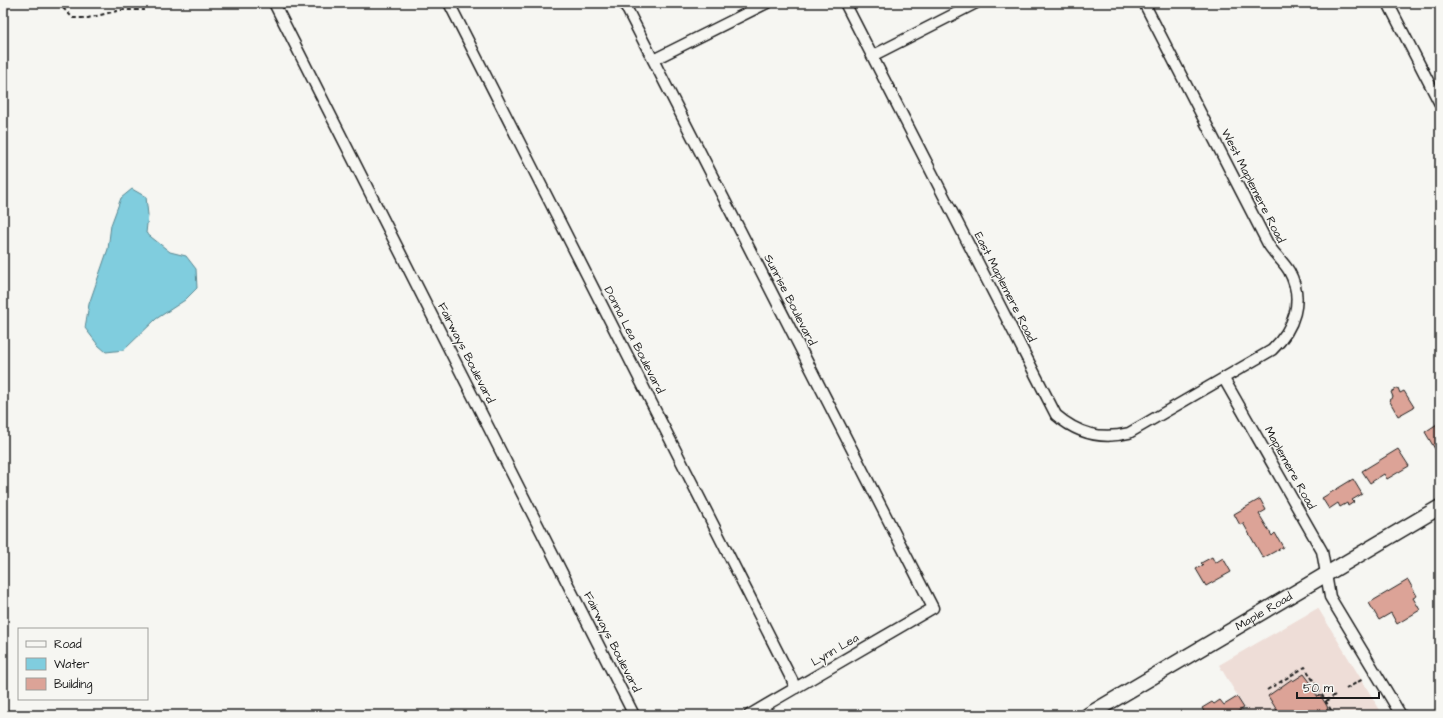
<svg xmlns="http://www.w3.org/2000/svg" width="1443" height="718" font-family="'Architects Daughter',sans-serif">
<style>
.built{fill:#eeddd7}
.water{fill:#80cdde;stroke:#588690}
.building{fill:#dca397;stroke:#1c1c1c}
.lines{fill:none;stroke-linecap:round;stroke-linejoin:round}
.service-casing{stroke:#1c1c1c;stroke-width:8}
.minor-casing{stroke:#1c1c1c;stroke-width:13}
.secondary-casing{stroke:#1c1c1c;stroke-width:17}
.path{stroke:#1c1c1c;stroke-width:2;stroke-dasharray:4 3;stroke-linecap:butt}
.service{stroke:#f6f6f2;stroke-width:5}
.minor{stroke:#f6f6f2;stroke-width:10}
.secondary{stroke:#f6f6f2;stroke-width:14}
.labels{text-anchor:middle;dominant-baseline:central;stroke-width:3;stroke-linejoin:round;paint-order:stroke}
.street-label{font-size:12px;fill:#1c1c1c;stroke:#f6f6f2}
</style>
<rect width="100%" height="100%" fill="#f6f6f2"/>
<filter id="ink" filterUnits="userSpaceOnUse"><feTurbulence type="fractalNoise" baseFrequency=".025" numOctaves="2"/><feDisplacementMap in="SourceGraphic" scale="8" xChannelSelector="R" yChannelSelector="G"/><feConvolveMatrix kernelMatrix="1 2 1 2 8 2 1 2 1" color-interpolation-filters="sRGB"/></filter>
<g filter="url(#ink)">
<path class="built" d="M1318,608l65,107h-134l-30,-50z"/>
<path class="water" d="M132,189l14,8 2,18 -2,18 24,19 16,4 10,13 1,19 -12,12 -29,19 -32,31 -18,2 -8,-7 -13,-17 4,-24 19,-55 3,-24 10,-27z"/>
<path class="building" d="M1398,388l2,5 4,-2 10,16 -16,9 -9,-16 4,-3 -2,-5z
M1440,422v25l-5,2 -10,-17z
M1398,449l11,17 -22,13 -3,-5 -14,9 -8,-12z
M1353,479l9,15 -10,6 2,2 -6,4 -1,-3 -7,4 -2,-4 -9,6 -7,-11z
M1260,499l6,11 -7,4 13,22 3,-3 8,14 -20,11 -20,-35 -3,2 -6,-11z
M1212,557l3,6 8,-5 8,14 -25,14 -10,-17 7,-4 -2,-2z
M1408,580l9,16 -4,2 7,12 -23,14 -6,-11 -12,7 -10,-17z
M1304,674l12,16 -2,1 4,6 2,-2 2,3 5,8 1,4 -1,1 2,4h-49l-12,-19 24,-17 1,2z
M1237,697l7,11 -12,7h-26l-4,-7 10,-6 2,2 6,-4 4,5z"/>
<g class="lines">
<g class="service-casing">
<path id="service" d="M746,3l4,9"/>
</g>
<g class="minor-casing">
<path id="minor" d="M274,3l360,712
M449,3l347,685
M624,3l309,605 -184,107
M845,3l211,412c22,19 45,25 73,18l143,-83c22,-21 33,-50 17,-79 -6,-10 -15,-17 -21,-27l-124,-241
M1388,3l52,101
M872,56l104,-53
M653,60l114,-57
M1224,379l98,172 8,46 71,118"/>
</g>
<g class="secondary-casing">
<g id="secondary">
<path id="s1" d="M1088,715l352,-208"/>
</g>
</g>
<path class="path" d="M58,3l15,15h15l33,-8h24
M1346,689l17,-10
M1267,690l38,-23 29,48
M1326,701l9,-6"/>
<use href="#service" class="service"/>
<use href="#minor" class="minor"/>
<use href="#secondary" class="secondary"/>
</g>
</g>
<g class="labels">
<g class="street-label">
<text transform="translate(1253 186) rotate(63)">West Maplemere Road</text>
<text transform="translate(1005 287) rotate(63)">East Maplemere Road</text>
<text transform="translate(790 300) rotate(63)">Sunrise Boulevard</text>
<text transform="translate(634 340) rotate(63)">Donna Lea Boulevard</text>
<text transform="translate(466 353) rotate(63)">Fairways Boulevard</text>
<text transform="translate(1290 468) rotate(61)">Maplemere Road</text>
<text stroke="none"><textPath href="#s1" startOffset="204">Maple Road</textPath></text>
<text transform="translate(612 642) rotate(63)">Fairways Boulevard</text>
<text transform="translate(835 650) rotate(-30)">Lynn Lea</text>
</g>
</g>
<rect width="1443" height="718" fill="none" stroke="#f6f6f2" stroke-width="16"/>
<rect x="8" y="8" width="1427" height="702" fill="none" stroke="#1c1c1c" stroke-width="1.5" filter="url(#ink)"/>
<rect x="18" y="628" width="130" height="72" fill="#f6f6f2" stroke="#9f9f9c"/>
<rect x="26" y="641" width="20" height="6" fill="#f6f6f2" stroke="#9f9f9c"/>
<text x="54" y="648" font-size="12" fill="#1c1c1c">Road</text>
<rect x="26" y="658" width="20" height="12" fill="#80cdde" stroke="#9f9f9c"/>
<text x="54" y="668" font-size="12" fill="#1c1c1c">Water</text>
<rect x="26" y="678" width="20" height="12" fill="#dca397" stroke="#9f9f9c"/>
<text x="54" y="688" font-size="12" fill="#1c1c1c">Building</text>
<path d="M1297 692v6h82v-6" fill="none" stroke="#1c1c1c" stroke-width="2"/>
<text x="1303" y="692" font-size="12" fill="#1c1c1c" stroke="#f6f6f2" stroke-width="3" paint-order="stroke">50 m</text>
</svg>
